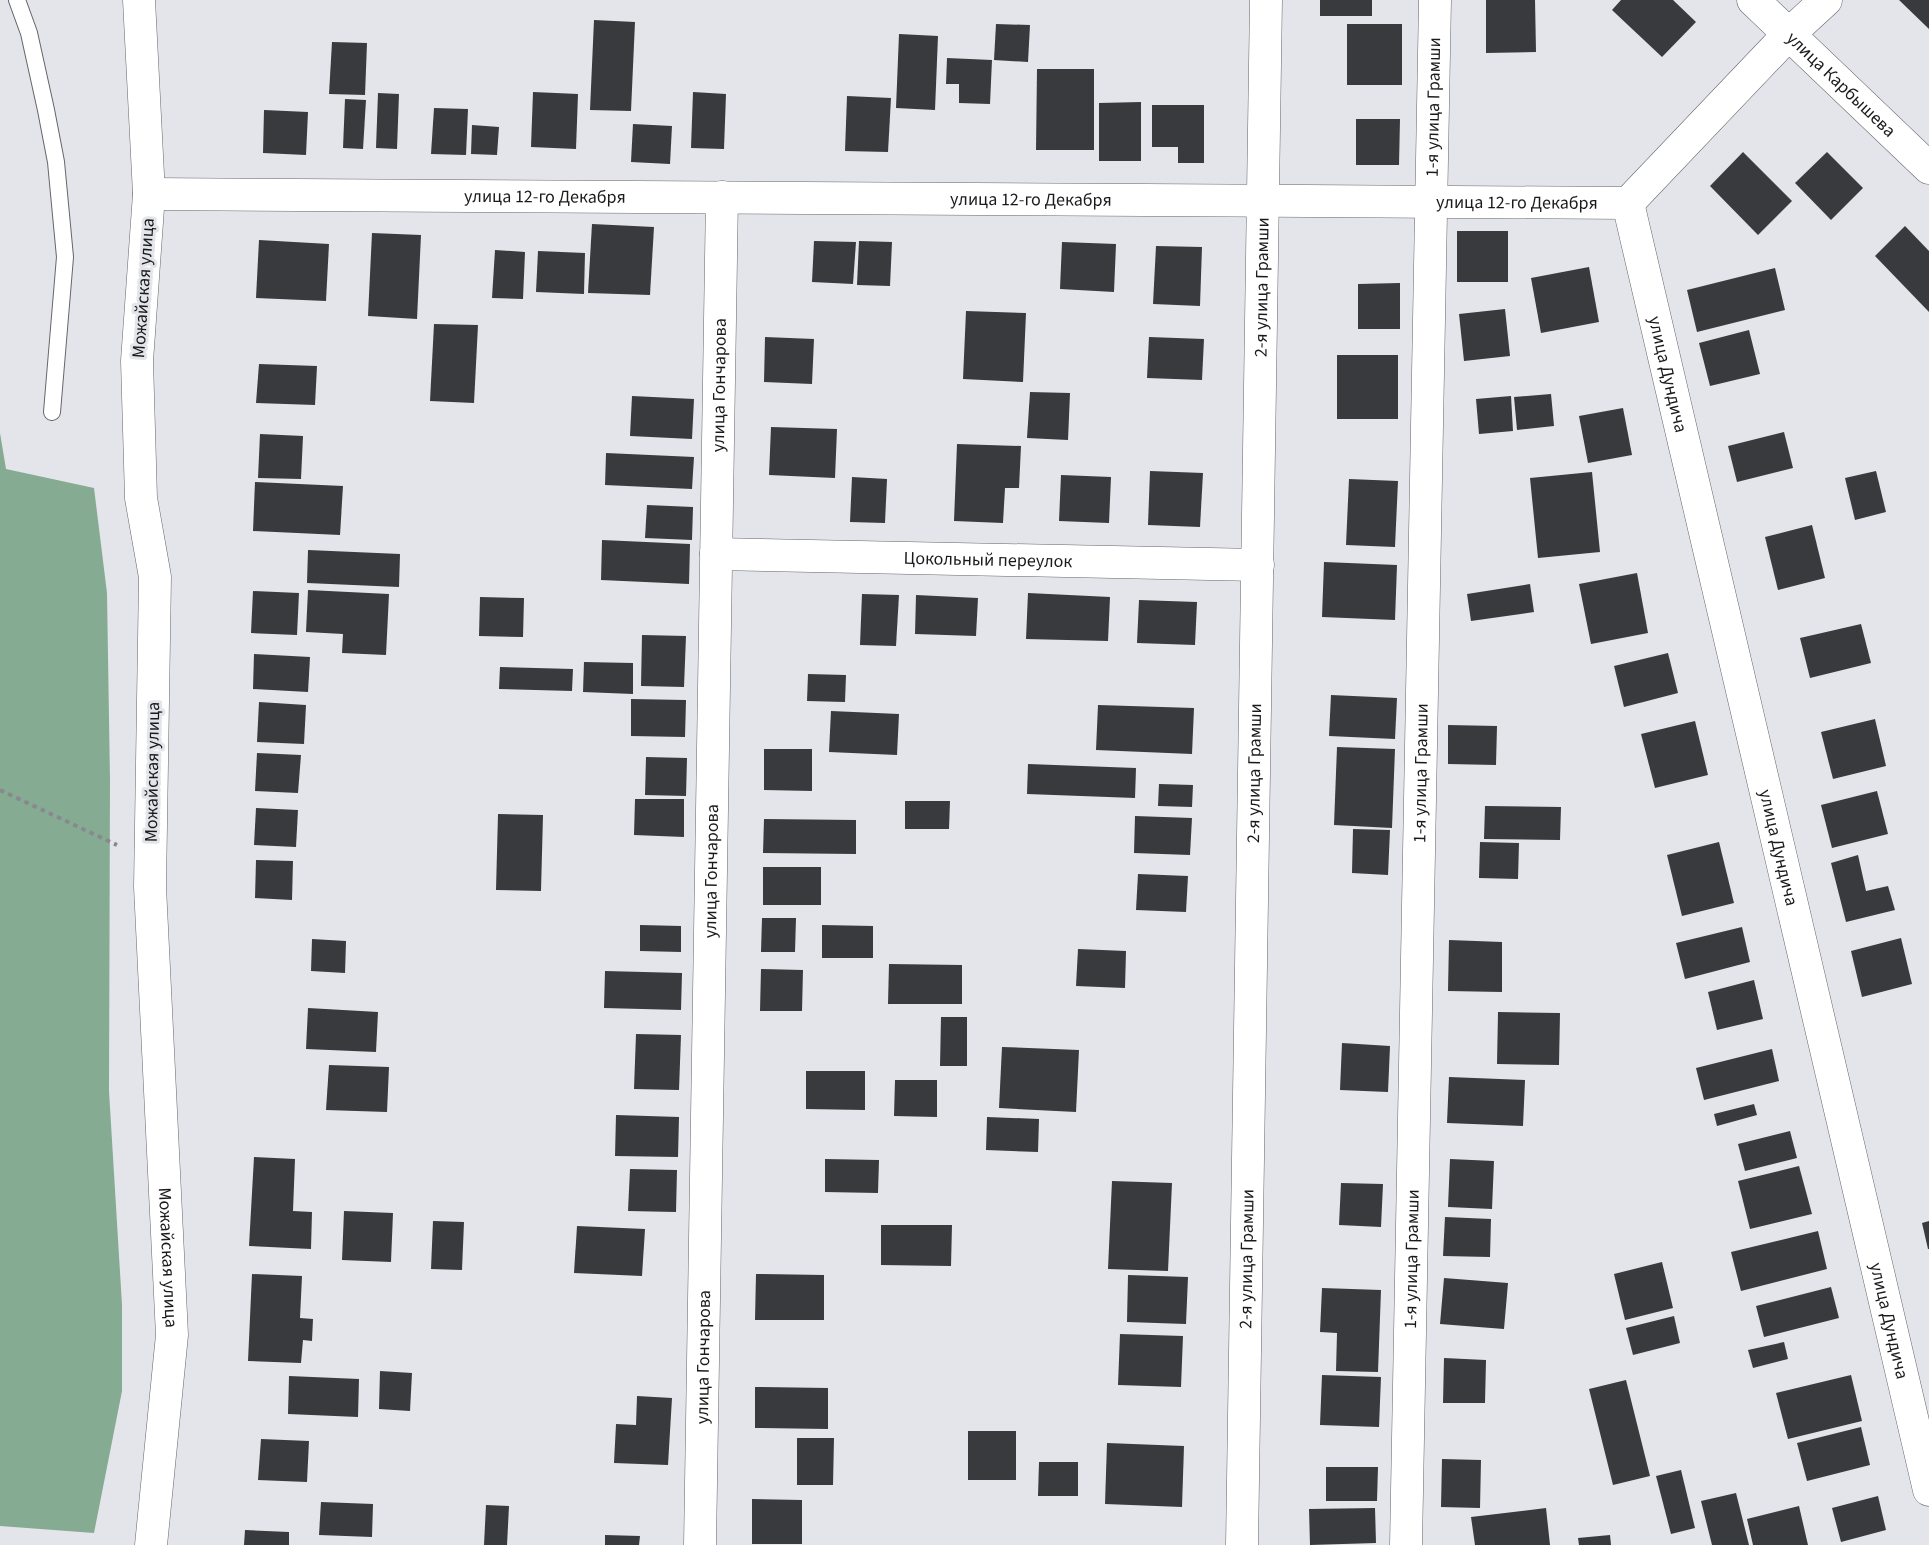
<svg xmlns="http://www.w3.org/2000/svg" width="1929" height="1545" font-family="'Source Sans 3',sans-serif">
<rect width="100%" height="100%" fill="#e3e5ea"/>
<path fill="#86ab93" d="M0 433 6 469 94 488 107 593 110 780 109 1091 122 1305V1391L94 1533 0 1526Z"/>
<g fill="#393a3e">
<rect x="1320" y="0" width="52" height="16"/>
<path d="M1486 0H1535L1536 52 1486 53Z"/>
<path d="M1621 0H1673L1696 22 1662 57 1612 10Z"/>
<path d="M1899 0H1929V29Z"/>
<path d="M594 20 635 22 631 111 590 110Z"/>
<path d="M996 24 1030 25 1028 62 994 60Z"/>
<rect x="1347" y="24" width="55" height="61"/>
<path d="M899 34 938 36 935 110 896 108Z"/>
<path d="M332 42 367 43 365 95 329 94Z"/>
<path d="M947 58 992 60 990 104 959 103V84H946Z"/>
<path d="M1037 69H1094V150H1036Z"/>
<path d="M533 92 578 94 576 149 531 147Z"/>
<path d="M693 92 726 94 724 149 691 148Z"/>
<path d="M378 93 399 94 397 149 376 148Z"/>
<path d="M847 96 891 98 888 152 845 151Z"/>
<path d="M345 99 366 100 363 149 343 148Z"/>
<path d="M1141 102V161H1099V103Z"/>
<path d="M1152 105H1204V163H1178V147H1152Z"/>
<path d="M434 108 468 109 466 155 431 154Z"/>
<path d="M264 110 308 112 306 155 263 153Z"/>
<path d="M1356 119H1400L1399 165H1356Z"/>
<path d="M633 124 672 126 670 164 631 162Z"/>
<path d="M472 125 499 127 497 155 471 154Z"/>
<path d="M1743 152 1792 201 1758 235 1710 186Z"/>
<path d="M1827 152 1863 188 1831 220 1795 183Z"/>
<path d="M592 224 654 227 650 295 588 293Z"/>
<path d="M1905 226 1929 251V312L1875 256Z"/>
<rect x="1457" y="231" width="51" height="51"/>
<path d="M372 233 421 235 417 319 368 316Z"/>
<path d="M259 240 329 244 326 301 256 298Z"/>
<path d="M814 241 856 242 853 284 812 282Z"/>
<path d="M859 241 892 242 890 286 857 285Z"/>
<path d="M1062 242 1116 244 1114 292 1060 289Z"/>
<path d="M1156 246 1202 247 1200 306 1153 304Z"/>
<path d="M495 250 525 252 523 299 492 298Z"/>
<path d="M538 251 585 253 584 294 536 292Z"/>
<path d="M1589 267 1599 322 1541 333 1531 278Z"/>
<path d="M1775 268 1785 310 1697 332 1687 290Z"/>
<path d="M1400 283V329H1358V284Z"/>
<path d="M1505 309 1510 356 1464 361 1459 314Z"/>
<path d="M966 311 1026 313 1023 382 963 379Z"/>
<path d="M434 324 478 325 474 403 430 401Z"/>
<path d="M1749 330 1760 374 1710 386 1699 343Z"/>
<path d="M765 337 814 339 812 384 764 382Z"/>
<path d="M1149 337 1204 339 1202 380 1147 378Z"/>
<rect x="1337" y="355" width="61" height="64"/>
<path d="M259 364 317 366 315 405 256 403Z"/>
<path d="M1030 392 1070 393 1068 440 1027 438Z"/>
<path d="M1551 394 1554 426 1517 430 1514 397Z"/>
<path d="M632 396 694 399 692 439 630 436Z"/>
<path d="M1511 396 1513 431 1479 434 1476 399Z"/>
<path d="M1623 408 1632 455 1588 463 1579 416Z"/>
<path d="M771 427 837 429 835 478 769 475Z"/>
<path d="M1784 432 1793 468 1737 482 1728 446Z"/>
<path d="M260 434 303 436 301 479 258 478Z"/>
<path d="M957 444 1021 446 1019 488H1005L1003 523 954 521Z"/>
<path d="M606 453 694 457 692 489 605 485Z"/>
<path d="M1150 471 1203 473 1200 527 1148 525Z"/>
<path d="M1876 471 1886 512 1855 520 1845 478Z"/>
<path d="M1592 472 1600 552 1538 558 1530 478Z"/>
<path d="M1061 475 1111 477 1109 523 1059 521Z"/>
<path d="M852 477 887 479 885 523 850 522Z"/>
<path d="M1349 479 1398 481 1395 547 1346 545Z"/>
<path d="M255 482 343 486 340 535 253 531Z"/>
<path d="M647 505 693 507 692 540 645 538Z"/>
<path d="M1812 525 1825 578 1778 590 1765 537Z"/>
<path d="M602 540 690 544 689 584 601 580Z"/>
<path d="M308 550 400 554 399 587 307 583Z"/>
<path d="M1324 562 1397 565 1395 620 1322 617Z"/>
<path d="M1637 573 1648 633 1591 644 1579 584Z"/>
<path d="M1530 584 1534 612 1471 621 1467 594Z"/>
<path d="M308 590 389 594 386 655 342 653 343 634 306 632Z"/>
<path d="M253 591 299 593 297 635 251 633Z"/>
<path d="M1028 593 1110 597 1108 641 1026 639Z"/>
<path d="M862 594 899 595 896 646 860 645Z"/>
<path d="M916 595 978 598 976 636 915 634Z"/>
<path d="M480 597 524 598 523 637 479 636Z"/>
<path d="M1139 600 1197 602 1195 645 1137 643Z"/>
<path d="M1861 624 1871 663 1810 678 1800 638Z"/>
<path d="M642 635 686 636 684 687 641 686Z"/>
<path d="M1668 653 1678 693 1624 707 1614 666Z"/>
<path d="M254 654 310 657 308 692 253 689Z"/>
<path d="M584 662 633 663V694L583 692Z"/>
<path d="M500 667 573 669 572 691 499 689Z"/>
<path d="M808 674 846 675 845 702 807 701Z"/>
<path d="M1331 695 1397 698 1395 739 1329 736Z"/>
<path d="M631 699 686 700 685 737 631 736Z"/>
<path d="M259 702 306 705 304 744 257 742Z"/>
<path d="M1098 705 1194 708 1192 754 1096 750Z"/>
<path d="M831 711 899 714 897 755 829 752Z"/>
<path d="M1875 719 1886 766 1833 779 1821 732Z"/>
<path d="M1695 721 1708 775 1655 788 1641 734Z"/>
<path d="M1448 725 1497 726 1496 765 1448 764Z"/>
<path d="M1337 747 1395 749 1392 828 1334 825Z"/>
<path d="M764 749H812V791L764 790Z"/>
<path d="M257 753 301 755 298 793 255 791Z"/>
<path d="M646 757 687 758 686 796 645 795Z"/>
<path d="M1028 764 1136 768 1135 798 1027 794Z"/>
<path d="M1159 784 1193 785 1192 807 1158 806Z"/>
<path d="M1877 791 1888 834 1832 848 1821 805Z"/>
<path d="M635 799H684V837L634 835Z"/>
<path d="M905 801H950L949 829H905Z"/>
<path d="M1485 806 1561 807 1560 840 1484 839Z"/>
<path d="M256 808 298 810 296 847 254 845Z"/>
<path d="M498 814 543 815 541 891 496 890Z"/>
<path d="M1135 816 1192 818 1190 855 1134 853Z"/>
<path d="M764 819 856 820V854L763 853Z"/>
<path d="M1353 829 1390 830 1388 875 1352 873Z"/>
<path d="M1480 842 1519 843 1518 879 1479 878Z"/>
<path d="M1719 842 1734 903 1682 916 1667 855Z"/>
<path d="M1858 855 1866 891 1888 886 1895 910 1846 922 1831 863Z"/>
<path d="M256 860 293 861 292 900 255 898Z"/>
<rect x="763" y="867" width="58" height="38"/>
<path d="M1138 874 1188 876 1186 912 1136 910Z"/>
<path d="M762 918H796L795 952H761Z"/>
<path d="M640 925 681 926V952L640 951Z"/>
<path d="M822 925 873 926V958H822Z"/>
<path d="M1742 927 1750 962 1685 979 1676 943Z"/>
<path d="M1901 938 1912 984 1862 997 1851 951Z"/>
<path d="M312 939 346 941 345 973 311 971Z"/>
<path d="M1449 940 1502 942V992L1448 991Z"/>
<path d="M1078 949 1126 951 1125 988 1076 986Z"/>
<path d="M889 964 962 965V1004H888Z"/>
<path d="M761 969 803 970 802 1011H760Z"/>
<path d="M605 971 682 973 681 1010 604 1008Z"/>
<path d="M1754 980 1763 1019 1717 1030 1708 992Z"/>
<path d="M308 1008 378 1012 376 1052 306 1049Z"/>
<path d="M1498 1012 1560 1013 1559 1065 1497 1064Z"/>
<path d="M941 1017H967V1066H940Z"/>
<path d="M636 1034 681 1035 679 1090 634 1089Z"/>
<path d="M1342 1043 1390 1046 1388 1092 1340 1090Z"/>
<path d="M1002 1047 1079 1050 1076 1112 999 1108Z"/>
<path d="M1772 1049 1779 1081 1704 1100 1696 1068Z"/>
<path d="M329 1065 389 1067 387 1112 326 1110Z"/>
<path d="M806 1071H865V1110L806 1109Z"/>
<path d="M1449 1077 1525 1080 1523 1126 1447 1123Z"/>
<path d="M895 1080H937V1117L894 1116Z"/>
<path d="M1754 1104 1757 1115 1717 1126 1714 1114Z"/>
<path d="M616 1115 679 1117 678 1157 615 1156Z"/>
<path d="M987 1117 1039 1119 1038 1152 986 1150Z"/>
<path d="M1790 1131 1797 1158 1745 1171 1738 1144Z"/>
<path d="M254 1157 295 1159 293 1211 312 1212 311 1249 249 1246Z"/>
<path d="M825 1159 879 1160 878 1193 825 1192Z"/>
<path d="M1450 1159 1494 1161 1492 1209 1448 1207Z"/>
<path d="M1799 1166 1812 1214 1750 1229 1738 1181Z"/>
<path d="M630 1169 677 1170 676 1212 628 1211Z"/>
<path d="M1112 1181 1172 1183 1168 1271 1108 1269Z"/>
<path d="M1341 1183 1383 1184 1381 1227 1339 1225Z"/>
<path d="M344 1211 393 1213 391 1262 342 1260Z"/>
<path d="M1445 1217 1491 1219 1490 1257 1443 1256Z"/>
<path d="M433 1221 464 1222 462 1270 431 1269Z"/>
<path d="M1929 1221V1249H1928L1922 1223Z"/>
<path d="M881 1225H952L951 1266 881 1265Z"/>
<path d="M577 1226 645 1229 642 1276 574 1273Z"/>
<path d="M1818 1231 1827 1269 1741 1291 1731 1252Z"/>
<path d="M1662 1262 1673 1308 1625 1320 1614 1274Z"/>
<path d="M252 1274 302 1276 300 1318 313 1319 312 1341 303 1340 301 1363 248 1361Z"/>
<path d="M756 1274 824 1275V1320H755Z"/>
<path d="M1128 1275 1188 1277 1186 1324 1127 1322Z"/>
<path d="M1444 1278 1508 1283 1504 1329 1440 1324Z"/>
<path d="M1831 1287 1839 1318 1764 1337 1756 1306Z"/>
<path d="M1322 1288 1381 1290 1378 1372 1336 1371 1337 1333 1320 1332Z"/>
<path d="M1674 1316 1680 1343 1633 1355 1626 1328Z"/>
<path d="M1120 1334 1183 1336 1181 1387 1118 1385Z"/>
<path d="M1784 1342 1788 1359 1753 1368 1748 1350Z"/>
<path d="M1444 1358 1486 1360 1485 1403H1443Z"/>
<path d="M380 1371 412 1373 410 1411 379 1409Z"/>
<path d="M1322 1375 1381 1377 1379 1427 1320 1425Z"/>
<path d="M1851 1375 1862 1421 1788 1439 1776 1393Z"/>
<path d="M289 1376 359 1379 358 1417 288 1414Z"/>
<path d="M1626 1380 1650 1476 1613 1485 1589 1389Z"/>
<path d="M755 1387 828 1388V1429L755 1428Z"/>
<path d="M637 1396 672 1398 668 1465 614 1463 616 1424 636 1425Z"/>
<path d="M1861 1427 1870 1465 1807 1481 1797 1443Z"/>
<rect x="968" y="1431" width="48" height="49"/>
<path d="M797 1438H834L833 1485H797Z"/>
<path d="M261 1439 309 1441 307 1482 258 1480Z"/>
<path d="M1107 1443 1184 1446 1182 1507 1105 1504Z"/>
<path d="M1442 1459 1481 1460 1480 1508 1441 1507Z"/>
<path d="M1039 1462H1078V1496H1038Z"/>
<path d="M1326 1467H1378L1377 1501H1326Z"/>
<path d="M1681 1470 1695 1528 1671 1534 1656 1476Z"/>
<path d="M1736 1493 1749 1545H1712L1701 1501Z"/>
<path d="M1878 1496 1886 1530 1841 1542 1832 1508Z"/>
<path d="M752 1499 802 1500V1544H752Z"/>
<path d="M321 1502 373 1504 372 1537 319 1535Z"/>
<path d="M486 1505 509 1506 507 1545H484Z"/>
<path d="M1799 1506 1808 1545H1753L1747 1519Z"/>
<path d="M1375 1508 1376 1543 1310 1545 1309 1509Z"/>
<path d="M1546 1508 1550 1545H1475L1471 1517Z"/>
<path d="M245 1530 289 1532V1545H244Z"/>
<path d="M605 1535 640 1536 639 1545H605Z"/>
<path d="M1610 1535 1611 1545H1579L1578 1538Z"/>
</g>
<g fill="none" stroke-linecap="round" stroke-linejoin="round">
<g stroke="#65666b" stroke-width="18">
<path id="service" d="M17 0 29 33 46 110 56 162 65 257 52 412"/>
</g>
<g stroke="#65666b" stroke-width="33">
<g id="minor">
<path id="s1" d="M139 0 149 194 137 361 141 498 155 577 150 887 172 1335 151 1545"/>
<path id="s2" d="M1753 0 1929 168"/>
<path id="s3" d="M149 194 1628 203 1788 35 1826 0"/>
<path id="s4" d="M1628 203 1929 1490"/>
<path id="s5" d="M716 554 1258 565"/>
<path id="s6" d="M700 1545 722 197"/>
<path id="s7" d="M1242 1545 1266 0"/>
<path id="s8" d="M1406 1545 1435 0"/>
</g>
</g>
<path stroke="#88898d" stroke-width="4" stroke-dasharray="4.5 4.5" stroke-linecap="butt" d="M0 790 117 845"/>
<use href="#service" stroke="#fff" stroke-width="16"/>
<use href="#minor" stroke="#fff" stroke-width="32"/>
</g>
<g text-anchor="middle" stroke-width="6" stroke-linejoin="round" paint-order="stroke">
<g font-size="18" fill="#1a1a1c" stroke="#e3e5ea">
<text dy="6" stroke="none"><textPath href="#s2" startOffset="122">улица Карбышева</textPath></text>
<text dy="6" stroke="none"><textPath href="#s8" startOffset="1438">1-я улица Грамши</textPath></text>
<text dy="6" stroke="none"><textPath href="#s3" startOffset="396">улица 12-го Декабря</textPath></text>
<text dy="6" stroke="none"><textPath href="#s3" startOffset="882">улица 12-го Декабря</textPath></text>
<text dy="6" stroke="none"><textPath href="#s3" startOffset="1368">улица 12-го Декабря</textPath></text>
<text dy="6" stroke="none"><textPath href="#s7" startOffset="1258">2-я улица Грамши</textPath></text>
<text transform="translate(143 288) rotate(-86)" y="6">Можайская улица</text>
<text dy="6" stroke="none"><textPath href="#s4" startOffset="176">улица Дундича</textPath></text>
<text dy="6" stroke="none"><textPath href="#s6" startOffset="1160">улица Гончарова</textPath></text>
<text dy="6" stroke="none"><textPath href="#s5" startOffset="272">Цокольный переулок</textPath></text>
<text transform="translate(152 772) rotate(-89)" y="6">Можайская улица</text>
<text dy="6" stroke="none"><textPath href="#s8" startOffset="772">1-я улица Грамши</textPath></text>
<text dy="6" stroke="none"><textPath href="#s7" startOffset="772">2-я улица Грамши</textPath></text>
<text dy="6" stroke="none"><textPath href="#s4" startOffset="662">улица Дундича</textPath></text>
<text dy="6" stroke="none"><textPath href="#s6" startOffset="674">улица Гончарова</textPath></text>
<text dy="6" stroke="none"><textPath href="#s1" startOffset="1260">Можайская улица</textPath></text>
<text dy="6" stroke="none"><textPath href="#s7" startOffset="286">2-я улица Грамши</textPath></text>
<text dy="6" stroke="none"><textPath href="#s8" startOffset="286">1-я улица Грамши</textPath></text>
<text dy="6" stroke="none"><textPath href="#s4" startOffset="1148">улица Дундича</textPath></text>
<text dy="6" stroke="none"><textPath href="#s6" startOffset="188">улица Гончарова</textPath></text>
</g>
</g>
</svg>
